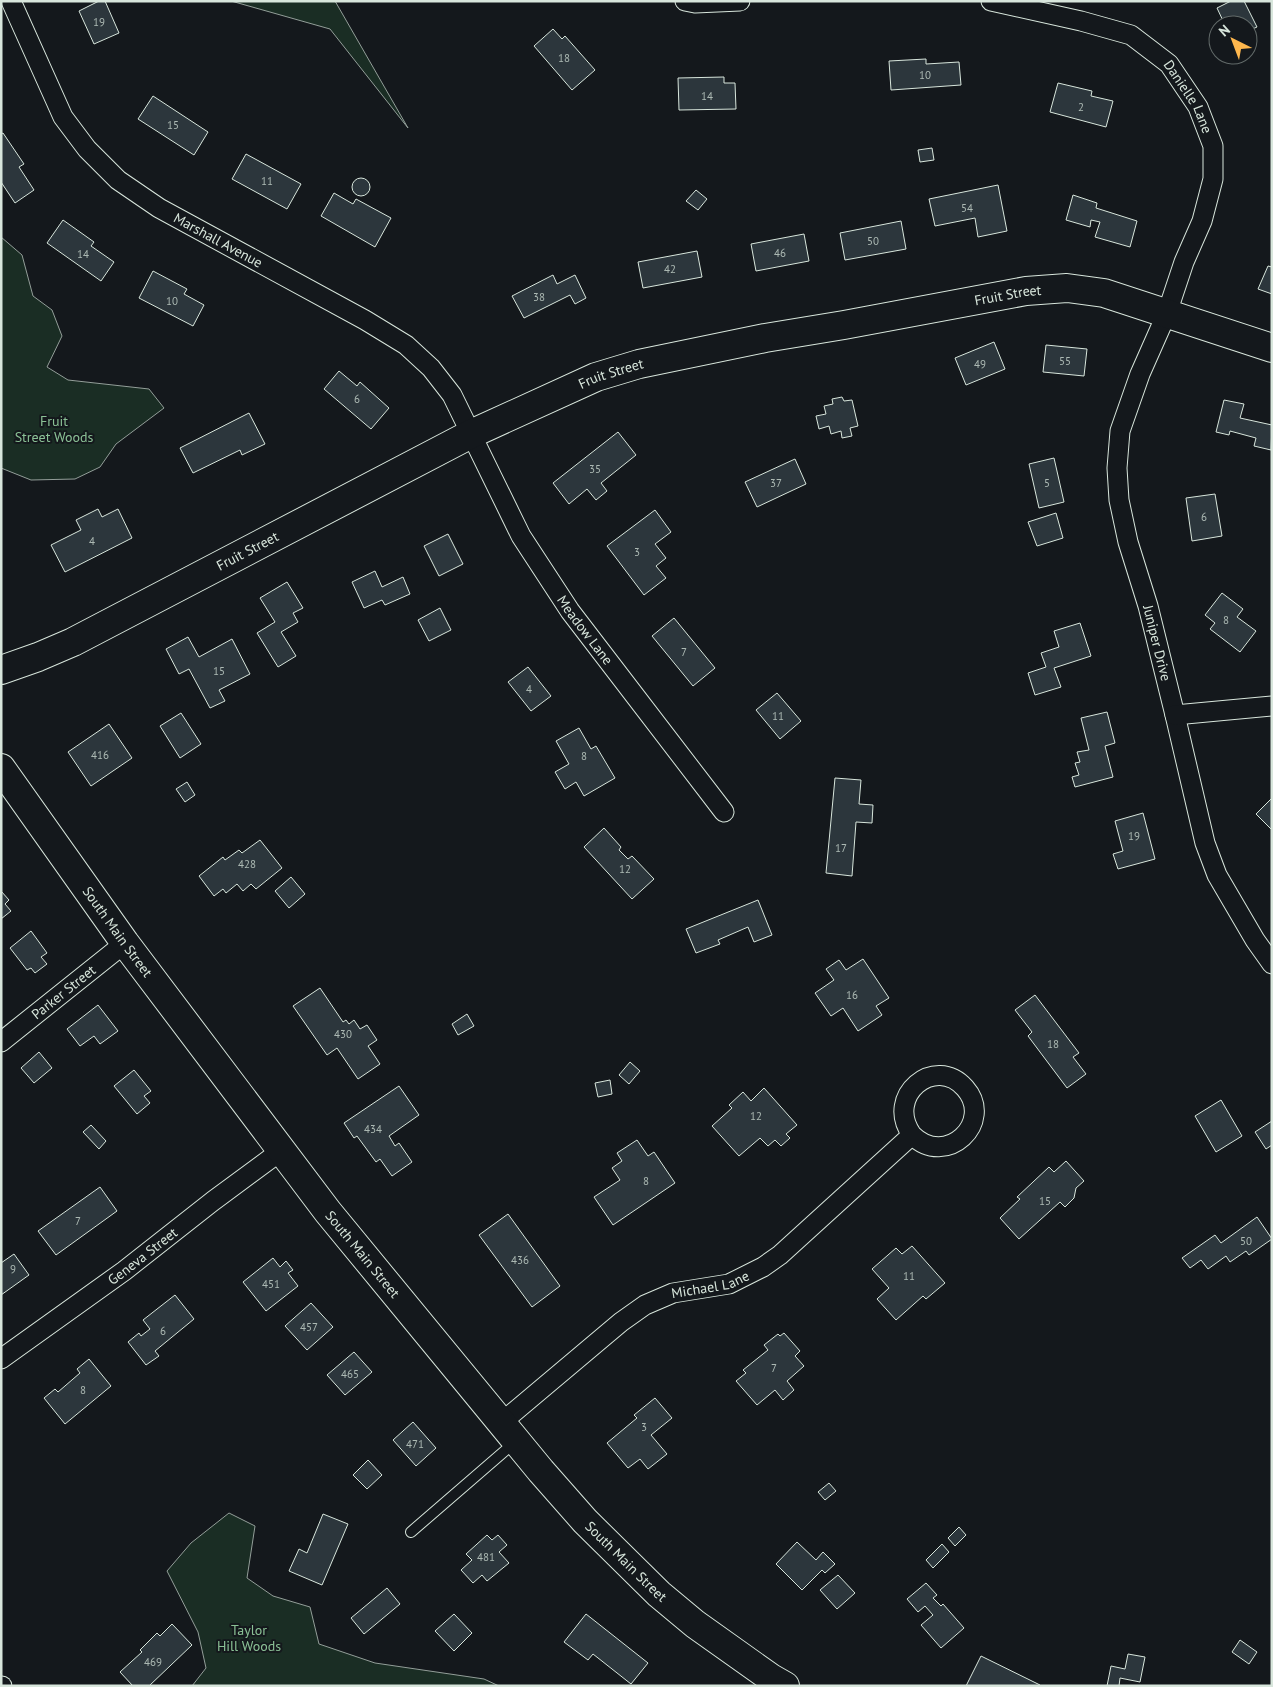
<svg xmlns="http://www.w3.org/2000/svg" width="1273" height="1687" font-family="'PT Sans',sans-serif">
<rect width="100%" height="100%" fill="#14181c"/>
<g fill="#1a2d24" stroke="#939e99">
<path d="M231 1H335L408 128 330 29Z"/>
<path d="M1 237 22 255 33 296 52 310 62 336 47 367 68 380 149 389 164 408 116 444 100 467 75 479 31 480 1 468Z"/>
<path d="M229 1513 255 1526 247 1578 273 1596 310 1607 319 1644 375 1663 484 1679 499 1686H192L206 1668 198 1632 167 1571 191 1543Z"/>
</g>
<g fill="#2c363c" stroke="#d8e6dc">
<path d="M99 1H105L119 33 94 44 79 11Z"/>
<path d="M1231 1H1244L1257 27 1248 31V25H1225L1217 8Z"/>
<path d="M553 29 562 39 565 36 595 70 572 90 534 46Z"/>
<path d="M926 59V64L959 62 961 85 891 90 889 61Z"/>
<path d="M724 77V83H735L736 109 679 110 678 78Z"/>
<path d="M1058 83 1092 91 1091 96 1113 101 1106 127 1050 112Z"/>
<path d="M153 96 208 132 194 155 138 119Z"/>
<path d="M3 133 24 164 19 167 34 190 15 203 1 182V134Z"/>
<path d="M932 148 934 160 920 162 918 150Z"/>
<path d="M246 154 301 184 287 209 232 179Z"/>
<circle cx="361" cy="187" r="9"/>
<path d="M998 185 1007 231 978 237 975 218 935 226 929 199Z"/>
<path d="M696 190 707 199 698 210 686 201Z"/>
<path d="M334 193 353 204 356 199 391 218 375 247 321 216Z"/>
<path d="M1073 195 1097 203 1096 208 1137 221 1130 247 1095 237 1100 222 1091 220 1090 227 1066 220Z"/>
<path d="M63 220 94 242 91 246 114 262 101 281 47 243Z"/>
<path d="M901 221 906 249 845 260 840 233Z"/>
<path d="M804 234 809 261 756 271 751 244Z"/>
<path d="M697 251 702 277 643 288 638 262Z"/>
<path d="M1268 266 1272 267V294L1258 289Z"/>
<path d="M153 271 187 289 184 294 204 305 193 326 139 298Z"/>
<path d="M553 275 557 284 575 275 586 298 575 304 570 295 524 318 512 296Z"/>
<path d="M994 342 1005 369 966 385 955 358Z"/>
<path d="M1046 345 1087 349 1084 376 1043 372Z"/>
<path d="M339 371 357 386 360 382 389 408 371 429 324 389Z"/>
<path d="M842 397 844 401 852 400 858 426 850 428 852 436 842 438 841 431 831 434 829 426 819 429 816 416 826 414 824 406 833 404 832 399Z"/>
<path d="M1224 400 1244 404 1240 418 1272 425 1271 450 1254 446 1256 438 1230 431 1229 435 1216 432Z"/>
<path d="M249 413 265 444 242 455 240 450 193 473 180 448Z"/>
<path d="M618 432 636 455 601 483 607 491 596 500 587 489 569 504 553 483Z"/>
<path d="M1054 458 1064 502 1039 508 1029 464Z"/>
<path d="M795 459 806 484 757 507 745 482Z"/>
<path d="M1215 494 1222 536 1192 541 1186 498Z"/>
<path d="M98 509 102 517 118 509 132 538 65 572 51 545 81 530 76 520Z"/>
<path d="M655 510 671 532 655 544 666 558 656 566 666 578 644 595 607 546Z"/>
<path d="M1056 513 1063 538 1037 546 1028 522Z"/>
<path d="M448 534 463 564 439 576 424 546Z"/>
<path d="M375 571 382 587 403 577 410 594 385 605 382 600 364 608 352 582Z"/>
<path d="M287 582 303 608 293 613 298 622 281 632 296 656 278 667 257 633 275 622 260 598Z"/>
<path d="M1222 593 1243 609 1237 617 1256 631 1240 652 1210 629 1215 623 1205 615Z"/>
<path d="M440 608 451 630 429 641 418 620Z"/>
<path d="M674 618 715 668 693 686 652 636Z"/>
<path d="M1080 623 1091 656 1054 668 1061 687 1035 695 1028 673 1046 667 1041 653 1059 647 1054 631Z"/>
<path d="M188 637 199 657 232 639 250 674 219 690 225 701 210 708 189 669 179 674 166 649Z"/>
<path d="M528 667 551 696 531 711 508 682Z"/>
<path d="M777 693 801 721 780 739 756 710Z"/>
<path d="M1107 712 1115 743 1105 746 1113 777 1075 787 1072 777 1079 775 1075 763 1080 762 1077 752 1089 750 1081 718Z"/>
<path d="M181 713 201 744 180 758 160 726Z"/>
<path d="M109 724 132 758 91 786 68 752Z"/>
<path d="M579 728 591 749 596 746 615 778 584 796 576 782 565 789 555 772 569 764 556 741Z"/>
<path d="M835 778 861 780 859 804 873 805 872 823 856 822 852 876 826 873Z"/>
<path d="M187 782 195 795 185 802 176 789Z"/>
<path d="M1272 798V830L1256 814Z"/>
<path d="M1143 813 1155 859 1118 869 1113 854 1123 851 1115 821Z"/>
<path d="M604 828 621 847 619 850 628 859 632 856 654 879 632 899 584 847Z"/>
<path d="M260 840 282 868 256 889 251 884 243 891 237 884 226 893 223 889 214 896 199 876 223 857 225 860 239 850 242 853Z"/>
<path d="M291 877 305 894 289 908 275 891Z"/>
<path d="M1 891 9 900 5 904 11 911 1 919Z"/>
<path d="M758 900 772 935 754 942 748 927 718 940 720 944 696 953 686 929Z"/>
<path d="M31 931 47 953 41 957 47 964 35 973 31 968 27 970 10 948Z"/>
<path d="M863 959 889 998 876 1006 882 1015 858 1031 843 1008 831 1016 815 993 834 980 826 969 839 960 846 970Z"/>
<path d="M320 988 343 1022 346 1020 349 1024 354 1020 360 1029 367 1025 377 1040 368 1046 380 1064 358 1079 337 1048 327 1055 293 1006Z"/>
<path d="M1035 995 1079 1053 1073 1057 1086 1074 1067 1088 1028 1036 1032 1032 1015 1010Z"/>
<path d="M98 1005 118 1031 100 1044 94 1036 80 1046 67 1029Z"/>
<path d="M467 1014 474 1026 458 1035 452 1024Z"/>
<path d="M39 1052 52 1068 34 1083 21 1068Z"/>
<path d="M630 1062 640 1071 629 1084 619 1075Z"/>
<path d="M134 1070 151 1091 144 1096 150 1103 137 1114 114 1086Z"/>
<path d="M610 1080 612 1094 598 1097 595 1083Z"/>
<path d="M399 1086 419 1115 389 1136 395 1146 399 1143 412 1162 392 1176 380 1159 376 1162 357 1136 354 1138 344 1123Z"/>
<path d="M764 1088 797 1125 786 1134 790 1138 781 1146 775 1140 768 1146 760 1138 739 1156 712 1126 732 1108 729 1105 743 1092 751 1101Z"/>
<path d="M1221 1100 1242 1136 1216 1152 1195 1116Z"/>
<path d="M1272 1121V1145L1266 1149 1255 1132Z"/>
<path d="M91 1125 106 1141 99 1149 83 1132Z"/>
<path d="M637 1140 648 1156 654 1152 675 1183 613 1225 594 1197 620 1180 612 1168 622 1161 617 1153Z"/>
<path d="M1066 1161 1084 1181 1076 1188 1074 1198 1065 1207 1060 1202 1019 1239 1000 1218 1020 1199 1017 1197 1049 1167 1054 1172Z"/>
<path d="M100 1187 117 1211 56 1255 38 1231Z"/>
<path d="M508 1214 560 1286 532 1307 479 1235Z"/>
<path d="M1257 1217 1272 1239 1249 1255 1246 1251 1230 1262 1226 1256 1208 1269 1201 1260 1190 1268 1182 1258 1215 1235 1221 1243Z"/>
<path d="M912 1246 945 1283 926 1299 923 1296 896 1320 877 1299 889 1288 872 1269 896 1248 902 1254Z"/>
<path d="M14 1254 29 1275 1 1295V1263Z"/>
<path d="M273 1258 280 1267 286 1261 293 1270 288 1273 298 1286 266 1311 243 1282Z"/>
<path d="M175 1295 194 1319 155 1351 159 1356 146 1365 128 1342 139 1333 141 1336 150 1329 143 1320Z"/>
<path d="M311 1303 333 1327 307 1350 285 1326Z"/>
<path d="M784 1333 800 1351 795 1356 804 1366 787 1381 794 1390 783 1400 775 1390 757 1405 736 1381 746 1373 743 1370 768 1350 764 1345 778 1334 780 1336Z"/>
<path d="M354 1352 372 1372 345 1395 327 1375Z"/>
<path d="M89 1359 111 1386 65 1424 44 1398 55 1389 58 1392 80 1373 77 1369Z"/>
<path d="M655 1398 672 1418 651 1435 667 1454 648 1469 640 1459 628 1468 607 1443 637 1418 634 1415Z"/>
<path d="M413 1422 436 1448 416 1466 393 1440Z"/>
<path d="M368 1460 382 1475 367 1489 353 1475Z"/>
<path d="M829 1483 836 1491 825 1500 818 1492Z"/>
<path d="M323 1514 348 1524 322 1585 289 1571 299 1549 307 1553Z"/>
<path d="M959 1527 966 1535 955 1546 948 1538Z"/>
<path d="M487 1535 492 1540 498 1535 507 1545 499 1552 509 1563 487 1581 482 1575 473 1583 461 1570 472 1560 466 1554Z"/>
<path d="M797 1542 816 1560 823 1552 835 1564 825 1573 822 1570 802 1590 776 1564Z"/>
<path d="M942 1544 949 1552 933 1568 926 1560Z"/>
<path d="M838 1575 855 1593 837 1609 820 1590Z"/>
<path d="M926 1583 937 1595 933 1598 941 1606 943 1604 964 1628 941 1648 921 1625 933 1615 925 1606 918 1612 907 1599Z"/>
<path d="M387 1588 400 1604 364 1634 351 1618Z"/>
<path d="M454 1614 472 1633 454 1651 435 1631Z"/>
<path d="M586 1614 648 1663 631 1684 593 1654 588 1660 564 1642Z"/>
<path d="M172 1624 192 1645 149 1686H133L120 1672 142 1652 140 1650 157 1633 160 1636Z"/>
<path d="M1240 1640 1257 1652 1249 1664 1232 1652Z"/>
<path d="M1128 1654 1145 1657 1140 1682 1120 1678 1119 1686H1107L1111 1666 1125 1669Z"/>
<path d="M981 1656 1040 1685V1686H966Z"/>
</g>
<g fill="none" stroke-linecap="round" stroke-linejoin="round">
<g stroke="#d8e6dc" stroke-width="12">
<path id="lane" d="M411 1532 515 1442"/>
</g>
<g stroke="#d8e6dc" stroke-width="21">
<g id="street">
<path id="s1" d="M11 1 63 117 87 149 118 180 159 208 365 320 406 345 431 368 452 395 521 536 570 611 724 812"/>
<path d="M685 1 695 3 740 1"/>
<path id="s2" d="M991 1 1081 21 1131 35 1169 64 1198 107 1213 146V179L1202 221 1184 262 1167 313 1140 374 1120 431 1117 468 1119 500 1128 542 1148 606 1175 715 1205 843 1217 875 1255 940 1272 964"/>
<path d="M1175 715 1272 706"/>
<path id="s3" d="M1 1042 125 943"/>
<path id="s4" d="M1 1359 124 1271 213 1201 282 1150"/>
<path id="s5" d="M501 1423 621 1322 645 1305 673 1293 729 1284 763 1267 780 1255 912 1135C884 1096 935 1054 965 1088 995 1122 946 1169 912 1135"/>
<path d="M1 1686H2"/>
</g>
</g>
<g stroke="#d8e6dc" stroke-width="30">
<g id="secondary">
<path id="s6" d="M1 670 38 657 73 642 471 434 596 377 639 364 765 338 844 325 1026 291 1067 288 1104 293 1272 348"/>
<path id="s7" d="M1 768 125 943 328 1212 541 1471 585 1521 659 1594 695 1624 771 1678 785 1686"/>
</g>
</g>
<use href="#lane" stroke="#14181c" stroke-width="10"/>
<use href="#street" stroke="#14181c" stroke-width="19"/>
<use href="#secondary" stroke="#14181c" stroke-width="28"/>
</g>
<g text-anchor="middle" stroke-width="4" stroke-linejoin="round" paint-order="stroke">
<g font-size="11" fill="#adbab4">
<text x="99" y="26">19</text>
<text x="564" y="62">18</text>
<text x="925" y="79">10</text>
<text x="707" y="100">14</text>
<text x="1081" y="111">2</text>
<text x="173" y="129">15</text>
<text x="267" y="185">11</text>
<text x="967" y="212">54</text>
<text x="873" y="245">50</text>
<text x="780" y="257">46</text>
<text x="83" y="258">14</text>
<text x="670" y="273">42</text>
<text x="539" y="301">38</text>
<text x="172" y="305">10</text>
<text x="1065" y="365">55</text>
<text x="980" y="368">49</text>
<text x="357" y="403">6</text>
<text x="595" y="473">35</text>
<text x="776" y="487">37</text>
<text x="1047" y="487">5</text>
<text x="1204" y="521">6</text>
<text x="92" y="545">4</text>
<text x="637" y="556">3</text>
<text x="1226" y="624">8</text>
<text x="684" y="656">7</text>
<text x="219" y="675">15</text>
<text x="529" y="693">4</text>
<text x="778" y="720">11</text>
<text x="100" y="759">416</text>
<text x="584" y="760">8</text>
<text x="1134" y="840">19</text>
<text x="841" y="852">17</text>
<text x="247" y="868">428</text>
<text x="625" y="873">12</text>
<text x="852" y="999">16</text>
<text x="343" y="1038">430</text>
<text x="1053" y="1048">18</text>
<text x="756" y="1120">12</text>
<text x="373" y="1133">434</text>
<text x="646" y="1185">8</text>
<text x="1045" y="1205">15</text>
<text x="78" y="1225">7</text>
<text x="1246" y="1245">50</text>
<text x="520" y="1264">436</text>
<text x="13" y="1273">9</text>
<text x="909" y="1280">11</text>
<text x="271" y="1288">451</text>
<text x="309" y="1331">457</text>
<text x="163" y="1335">6</text>
<text x="774" y="1372">7</text>
<text x="350" y="1378">465</text>
<text x="83" y="1394">8</text>
<text x="644" y="1431">3</text>
<text x="415" y="1448">471</text>
<text x="486" y="1561">481</text>
<text x="153" y="1666">469</text>
</g>
<g font-size="14" fill="#d8e6dc" stroke="#14181c">
<text dy="5" stroke="none"><textPath href="#s2" startOffset="230">Danielle Lane</textPath></text>
<text dy="5" stroke="none"><textPath href="#s1" startOffset="328">Marshall Avenue</textPath></text>
<text dy="5" stroke="none"><textPath href="#s6" startOffset="1084">Fruit Street</textPath></text>
<text dy="5" stroke="none"><textPath href="#s6" startOffset="679">Fruit Street</textPath></text>
<text dy="5" stroke="none"><textPath href="#s6" startOffset="274">Fruit Street</textPath></text>
<text dy="5" stroke="none"><textPath href="#s1" startOffset="882">Meadow Lane</textPath></text>
<text dy="5" stroke="none"><textPath href="#s2" startOffset="805">Juniper Drive</textPath></text>
<text dy="5" stroke="none"><textPath href="#s7" startOffset="201">South Main Street</textPath></text>
<text dy="5" stroke="none"><textPath href="#s3" startOffset="80">Parker Street</textPath></text>
<text dy="5" stroke="none"><textPath href="#s7" startOffset="606">South Main Street</textPath></text>
<text dy="5" stroke="none"><textPath href="#s4" startOffset="175">Geneva Street</textPath></text>
<text dy="5" stroke="none"><textPath href="#s5" startOffset="255">Michael Lane</textPath></text>
<text dy="5" stroke="none"><textPath href="#s7" startOffset="1011">South Main Street</textPath></text>
</g>
<g font-size="14" fill="#8ac095" stroke="#14181c">
<text x="54" y="426">Fruit<tspan x="54" dy="16">Street Woods</tspan></text>
<text x="249" y="1635">Taylor<tspan x="249" dy="16">Hill Woods</tspan></text>
</g>
</g>
<rect width="1273" height="1687" fill="none" stroke="#d8e6dc" stroke-width="5"/>
<g transform="translate(1233 40) rotate(318)"><circle r="24" fill="#14181c" stroke="#626a69"/>
<path d="M0-4L9 19L0 12L-9 19Z" fill="#ffb74d"/>
<text y="-8" font-size="14" font-weight="bold" text-anchor="middle" fill="#d8e6dc">N</text>
</g>
</svg>
